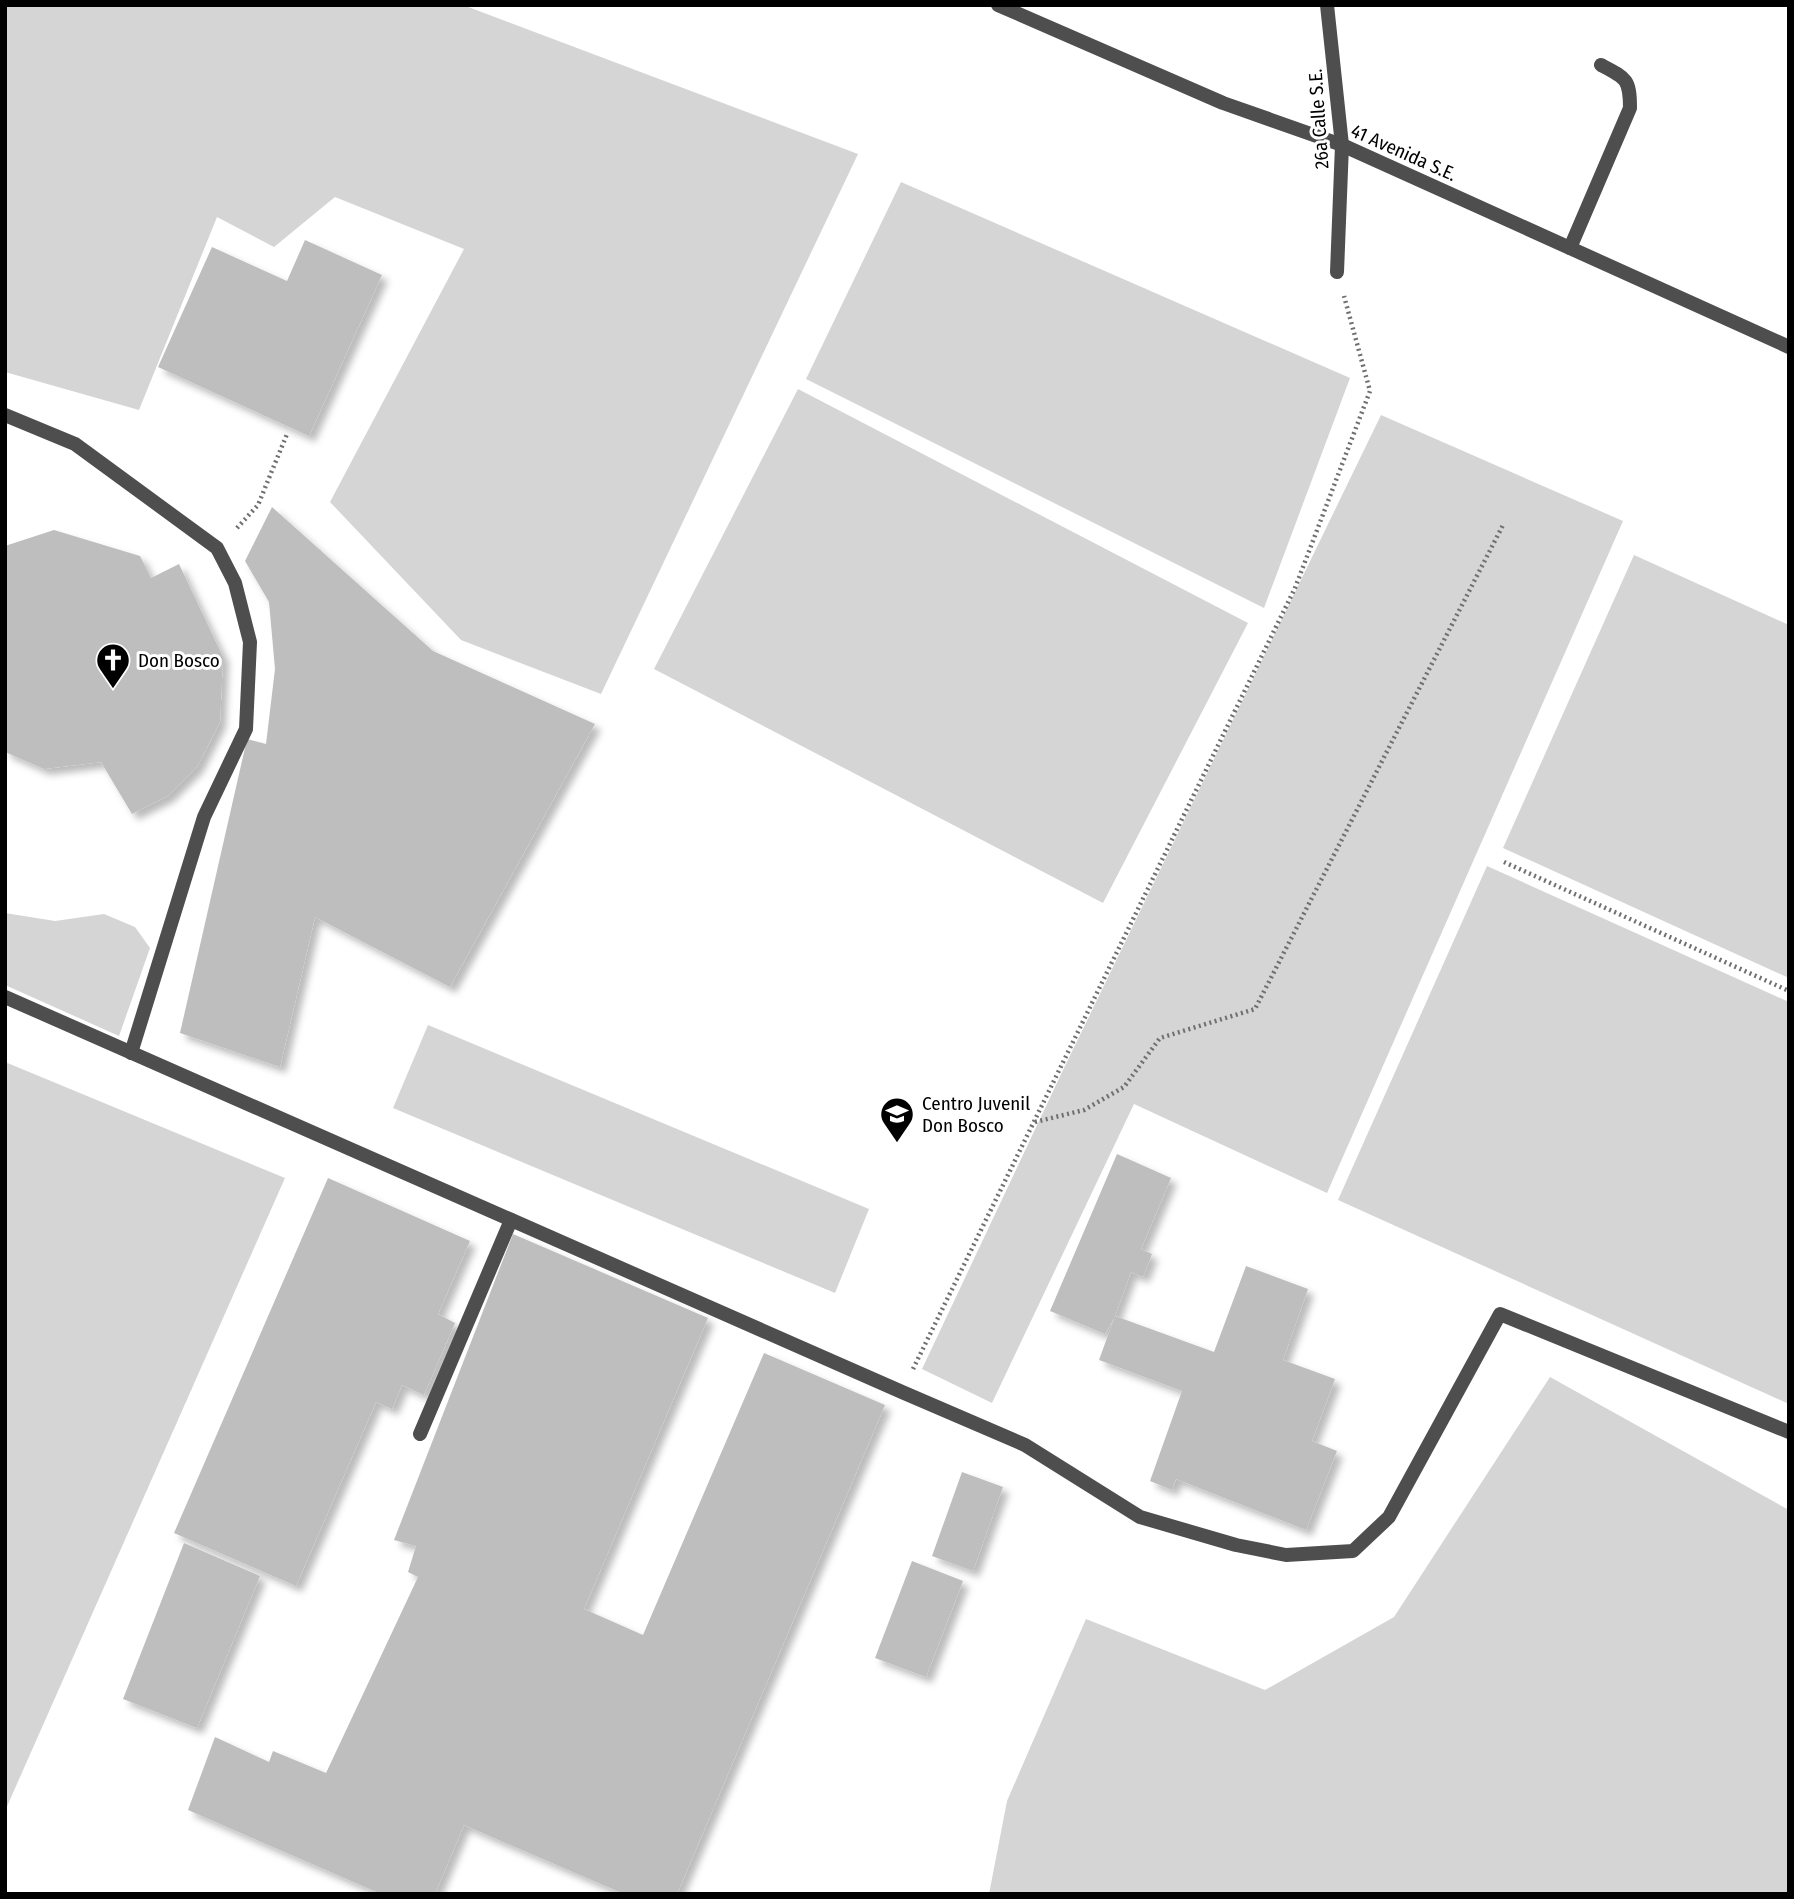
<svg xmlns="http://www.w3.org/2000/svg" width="1794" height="1899" font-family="'Fira Sans Condensed',sans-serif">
<defs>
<filter id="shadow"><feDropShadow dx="6" dy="6" stdDeviation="3.5" flood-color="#0004"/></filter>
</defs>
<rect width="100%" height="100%" fill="#fff"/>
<g fill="#d5d5d5">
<path d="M5 5H463L858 154 601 694 461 640 330 502 464 249 335 197 274 247 217 217 139 410 5 372Z"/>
<path d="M901 182 1350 378 1264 608 806 379Z"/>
<path d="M798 389 1248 623 1103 903 654 669Z"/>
<path d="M1381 415 1623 521 1327 1193 1134 1104 992 1403 922 1369 1063 1070Z"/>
<path d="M1634 555 1789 625V978L1503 848Z"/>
<path d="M1487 866 1789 1002V1404L1338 1200Z"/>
<path d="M5 913 55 921 104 914 135 927 150 948 119 1036 5 985Z"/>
<path d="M428 1025 869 1209 835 1293 393 1108Z"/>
<path d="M5 1062 285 1178 5 1811Z"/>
<path d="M1550 1377 1789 1510V1894H989L1007 1801 1086 1619 1265 1690 1394 1617Z"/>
</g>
<g fill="#bebebe" filter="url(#shadow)">
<path d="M305 240 382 275 309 436 158 367 212 247 287 281Z"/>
<path d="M272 507 433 651 595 724 450 987 315 917 280 1067 180 1033 247 739 266 744 275 669 269 602 245 561Z"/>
<path d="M54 530 140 556 151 578 179 564 223 657 220 722 197 767 168 796 132 814 101 762 44 769 5 752V546Z"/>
<path d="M1117 1154 1171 1178 1141 1249 1152 1254 1143 1277 1131 1272 1115 1316 1214 1352 1246 1266 1308 1289 1283 1360 1335 1379 1312 1441 1337 1451 1306 1530 1176 1479 1172 1490 1150 1481 1182 1391 1099 1360 1115 1316 1105 1334 1050 1311Z"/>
<path d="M328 1178 470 1241 438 1314 455 1323 424 1395 402 1385 392 1409 376 1402 296 1586 174 1533Z"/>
<path d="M513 1234 708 1318 584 1609 643 1635 764 1353 885 1405 677 1894H624L464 1825 435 1894H381L188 1810 215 1737 269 1762 273 1751 326 1773 418 1577 408 1572 416 1546 394 1540Z"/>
<path d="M962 1472 1003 1487 973 1571 932 1556Z"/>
<path d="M184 1543 260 1576 197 1728 123 1699Z"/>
<path d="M912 1561 963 1581 926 1677 875 1658Z"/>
</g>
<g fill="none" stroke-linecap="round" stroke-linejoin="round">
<g stroke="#707070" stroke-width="4.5" stroke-dasharray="2 3.5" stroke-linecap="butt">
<path d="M237 528 258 505 287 434"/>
<path d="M1504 862 1789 991"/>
<path d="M1035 1122 1084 1110 1124 1087 1160 1038 1255 1009 1503 525"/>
<path d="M913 1369 1295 588 1370 391 1344 296"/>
</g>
<g stroke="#4e4e4e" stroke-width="14">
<path d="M5 415 75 444 217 548 235 583 250 642 246 729 204 817 131 1053"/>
<path d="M5 997 902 1392 1025 1445 1140 1517 1236 1545 1286 1555 1353 1551 1389 1517 1500 1314 1789 1432"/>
<path d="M420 1434 511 1220"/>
</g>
<g stroke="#4e4e4e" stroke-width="14">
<path d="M998 5 1223 103 1342 145 1789 347"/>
<path d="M1327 5 1342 145 1337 272"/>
<path d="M1570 248 1630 108C1630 79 1626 78 1601 65"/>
</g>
</g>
<defs>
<g id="church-pin" transform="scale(1.75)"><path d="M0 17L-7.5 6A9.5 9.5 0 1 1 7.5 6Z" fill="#000" stroke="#fff"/><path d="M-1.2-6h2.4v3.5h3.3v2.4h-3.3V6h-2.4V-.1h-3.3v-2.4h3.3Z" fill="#fff"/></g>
<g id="school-pin" transform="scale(1.75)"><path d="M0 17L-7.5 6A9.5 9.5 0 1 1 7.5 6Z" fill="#000" stroke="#fff"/><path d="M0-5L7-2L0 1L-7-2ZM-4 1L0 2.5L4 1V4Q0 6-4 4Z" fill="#fff"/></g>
</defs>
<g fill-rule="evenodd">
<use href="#church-pin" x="113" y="660"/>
<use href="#school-pin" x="897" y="1114"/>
</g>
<g text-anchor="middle" stroke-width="6" stroke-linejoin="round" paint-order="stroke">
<g font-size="19" fill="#000" stroke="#fff">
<text transform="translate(1318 119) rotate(-94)" y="7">26a Calle S.E.</text>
<text transform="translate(1404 152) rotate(24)" y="7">41 Avenida S.E.</text>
</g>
<g font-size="19" fill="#000" stroke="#fff" text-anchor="start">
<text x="138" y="667">Don Bosco</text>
<text x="922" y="1110">Centro Juvenil<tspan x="922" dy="22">Don Bosco</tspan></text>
</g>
</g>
<rect width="1794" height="1899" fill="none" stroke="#000000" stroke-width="14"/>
</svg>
